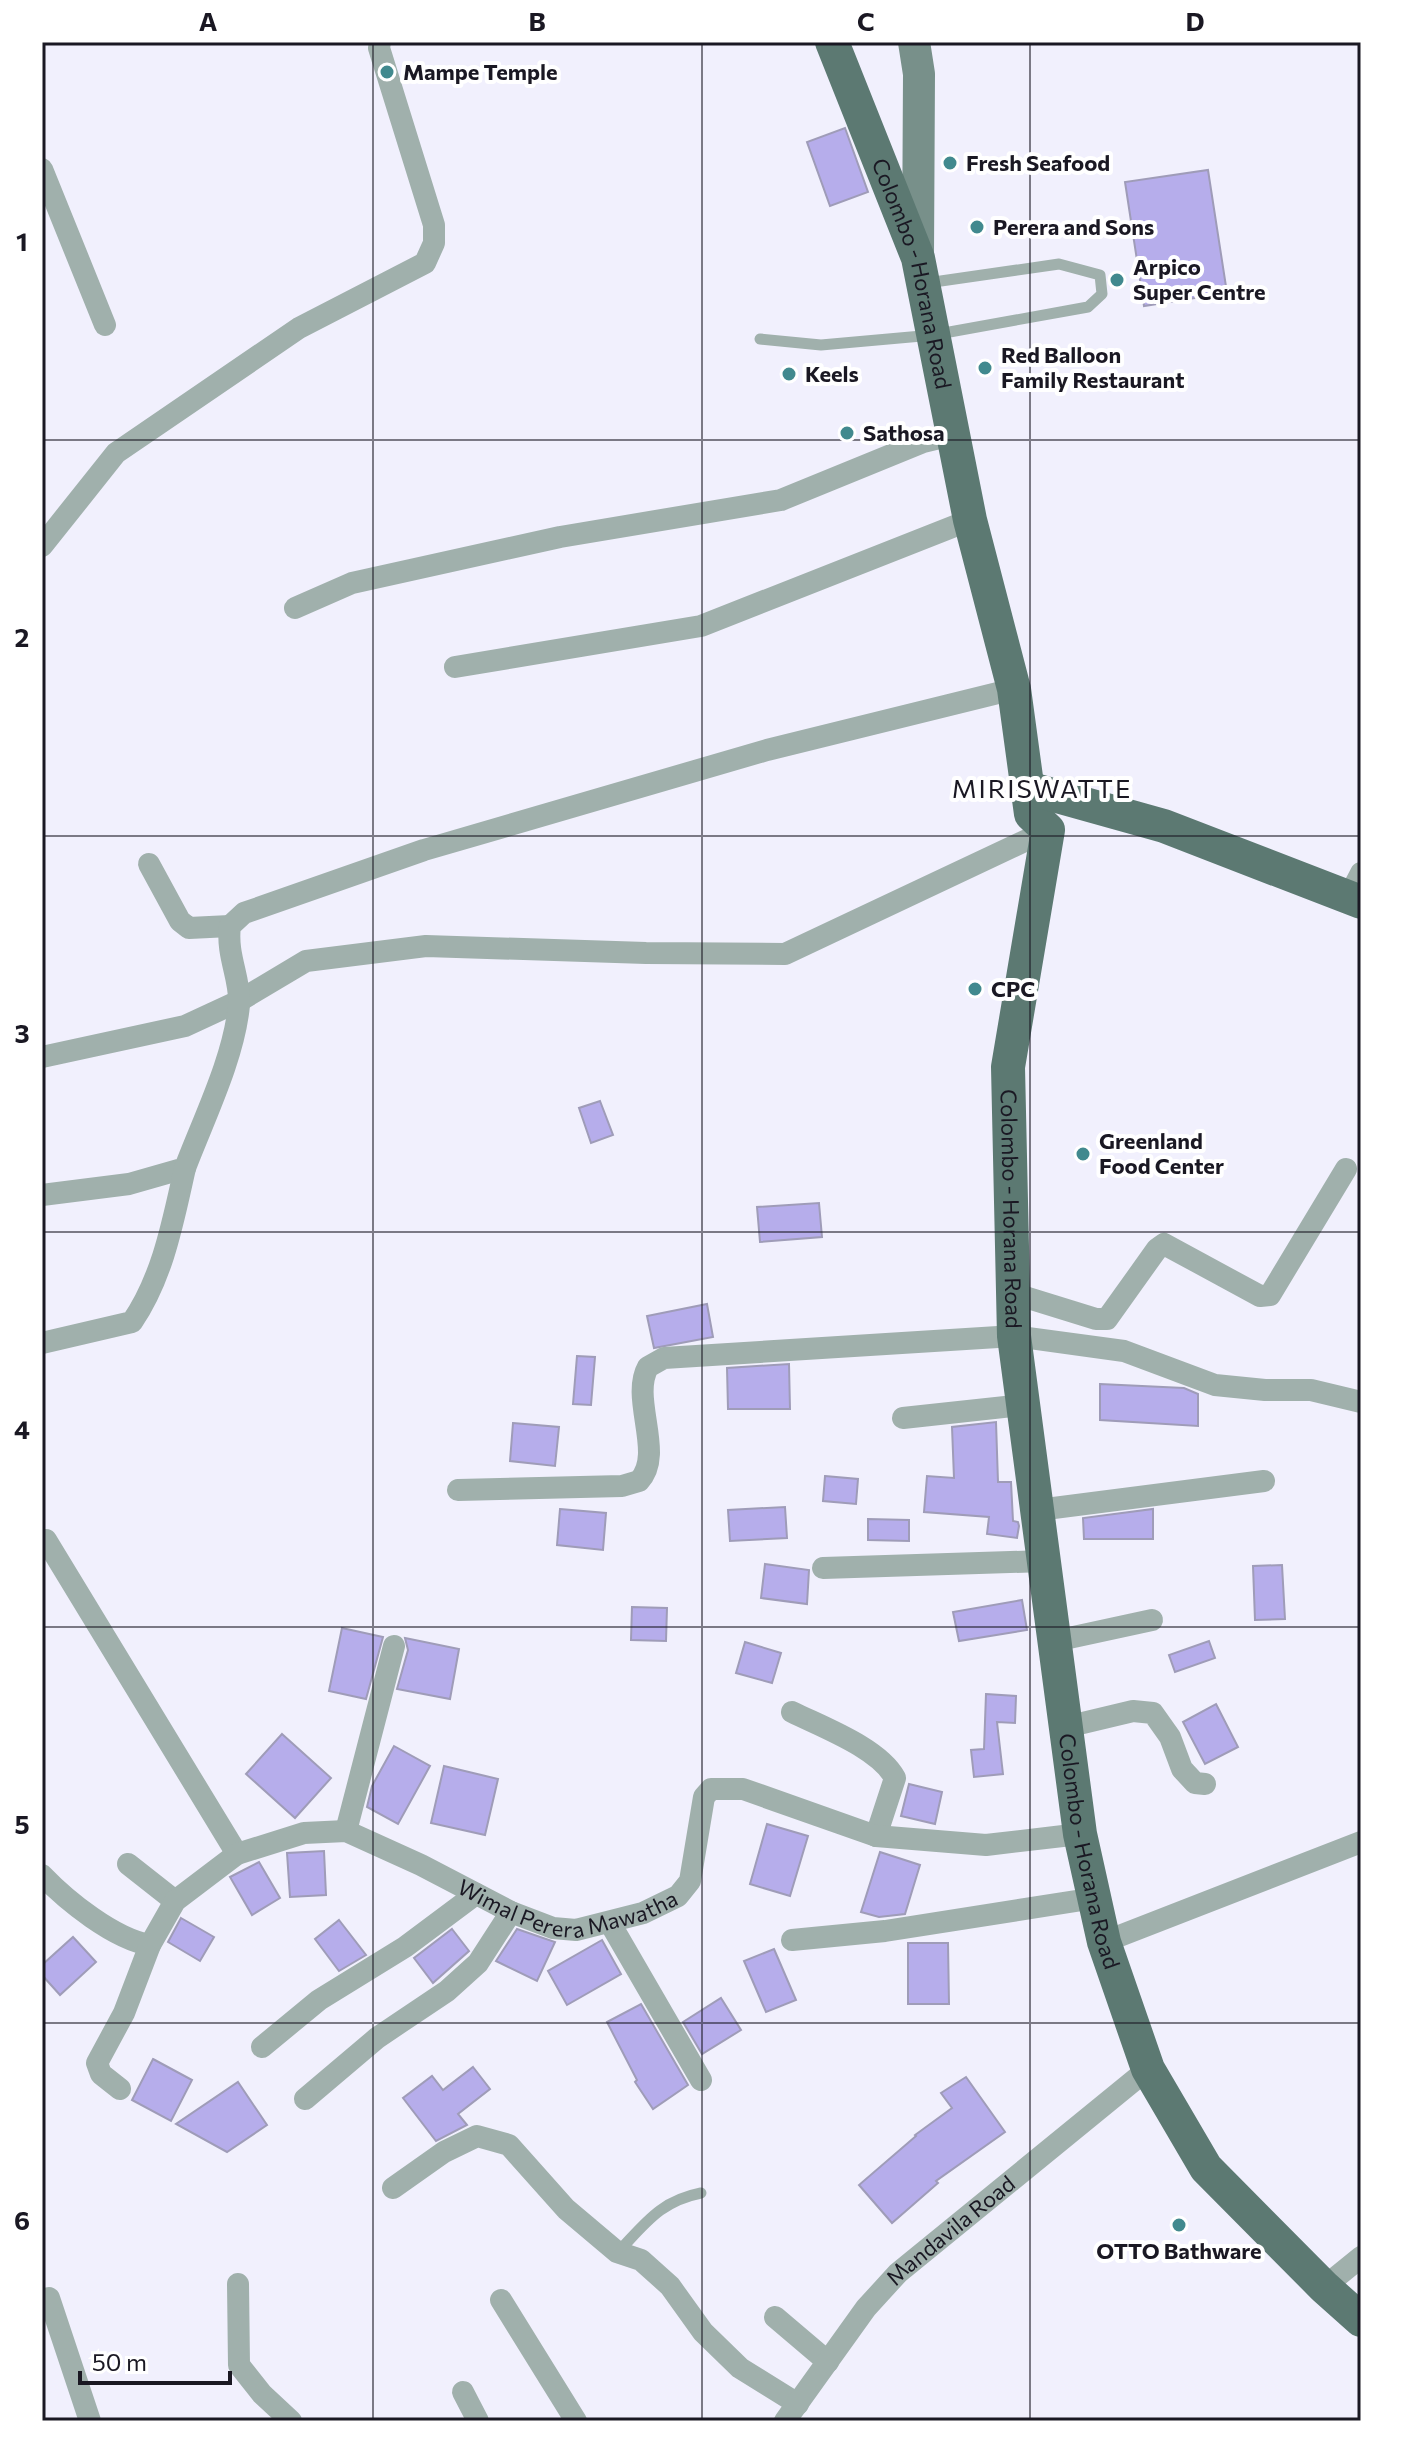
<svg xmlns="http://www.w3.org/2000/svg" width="1403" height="2463" font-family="Commissioner,sans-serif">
<rect width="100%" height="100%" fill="#f1f0fd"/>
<g fill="#b6adeb" stroke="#9f9cb8" stroke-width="2">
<path d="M845 128 868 192 830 206 807 142Z"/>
<path d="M1208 170 1227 293 1144 306 1125 182Z"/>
<path d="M600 1101 613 1135 591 1143 579 1108Z"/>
<path d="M819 1203 822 1237 760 1242 757 1207Z"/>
<path d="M707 1304 713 1337 654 1348 647 1316Z"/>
<path d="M577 1356 595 1357 591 1405 573 1404Z"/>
<path d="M789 1364 790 1409H728L727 1368Z"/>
<path d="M1100 1384 1184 1388 1198 1394V1426L1100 1420Z"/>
<path d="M996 1422 998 1482H1011L1013 1521 1018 1522 1019 1526 1017 1538 987 1534 989 1517 924 1512 927 1476 954 1478 952 1427Z"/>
<path d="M513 1423 559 1427 555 1466 510 1461Z"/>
<path d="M825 1476 858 1479 856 1504 823 1501Z"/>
<path d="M785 1507 787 1538 730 1541 728 1510Z"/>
<path d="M560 1509 606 1513 603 1550 557 1545Z"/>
<path d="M1153 1509V1539H1084L1083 1518Z"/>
<path d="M868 1519 909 1520V1541L868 1540Z"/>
<path d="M765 1564 809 1570 807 1604 761 1598Z"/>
<path d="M1282 1565 1285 1619 1255 1620 1253 1566Z"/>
<path d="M1022 1600 1027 1630 959 1641 953 1612Z"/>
<path d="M632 1607 667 1608 666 1641 631 1640Z"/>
<path d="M342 1628 383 1637 366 1699 329 1691Z"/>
<path d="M405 1638 459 1649 450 1699 397 1689 408 1650Z"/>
<path d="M1209 1641 1215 1658 1175 1672 1169 1655Z"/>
<path d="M745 1642 781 1653 772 1683 736 1673Z"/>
<path d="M986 1694 1016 1696 1015 1723 997 1722 1003 1774 974 1777 971 1750 984 1749Z"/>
<path d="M1216 1704 1238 1747 1205 1764 1183 1722Z"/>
<path d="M282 1734 331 1778 295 1818 246 1774Z"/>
<path d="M394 1746 430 1766 398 1824 367 1807 372 1786Z"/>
<path d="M444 1766 498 1779 485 1835 431 1823Z"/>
<path d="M909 1784 942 1792 935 1824 901 1816Z"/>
<path d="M767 1824 808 1836 790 1896 750 1884Z"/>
<path d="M324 1851 326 1895 290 1897 287 1853Z"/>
<path d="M880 1852 920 1865 905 1914 879 1917 861 1912Z"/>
<path d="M259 1862 280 1898 252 1915 230 1877Z"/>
<path d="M181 1918 214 1937 200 1961 168 1942Z"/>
<path d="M339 1920 366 1955 339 1971 315 1939Z"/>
<path d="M452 1929 469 1951 433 1983 414 1958Z"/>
<path d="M517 1929 555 1942 537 1981 496 1961Z"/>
<path d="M73 1937 96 1962 60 1995 42 1975V1965Z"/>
<path d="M602 1940 621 1974 567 2005 548 1971Z"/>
<path d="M908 1943H948L949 2004H908Z"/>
<path d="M774 1949 796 2000 766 2012 744 1961Z"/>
<path d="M721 1998 741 2030 702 2054 683 2022Z"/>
<path d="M641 2004 688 2085 653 2109 635 2082 637 2080 607 2022Z"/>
<path d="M153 2059 192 2080 171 2121 132 2100Z"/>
<path d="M473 2067 490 2089 458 2114 467 2125 436 2141 403 2098 432 2076 443 2090Z"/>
<path d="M966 2077 1005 2132 936 2181 938 2183 892 2223 859 2185 916 2136 915 2135 952 2108 941 2093Z"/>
<path d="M238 2082 267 2125 227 2152 176 2124Z"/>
</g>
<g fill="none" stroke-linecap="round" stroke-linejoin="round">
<g stroke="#a0b0ac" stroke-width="11">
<path d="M760 339 821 345 933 335 1088 307 1102 294 1100 275 1059 264 927 283"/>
<path d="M618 2252C645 2224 660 2201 701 2193"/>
</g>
<g stroke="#a0b0ac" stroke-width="22">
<path d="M42 169 105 325"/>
<path d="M42 546 116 453 299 328 425 263 434 243V225L379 48 380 42"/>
<path d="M295 608 352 583 560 537 781 500 923 442 952 435"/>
<path d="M455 667 701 626 970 520"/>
<path d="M149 864 180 921 189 928 230 926"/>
<path d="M1349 896 1361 873"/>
<path d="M42 1057 185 1026 239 1001 306 961 426 946 646 953 785 954 1048 830"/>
<path d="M42 1195 129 1184 185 1168C204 1118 234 1058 239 1005 241 979 226 956 230 926L244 913 424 850 767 750 1014 689"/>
<path d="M1012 1293 1096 1319H1107L1157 1249 1164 1244 1260 1296 1270 1295 1346 1169"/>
<path d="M42 1343 132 1322C163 1277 173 1221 185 1168"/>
<path d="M903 1418 1023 1405"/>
<path d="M458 1490 622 1486 639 1481C665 1454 630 1399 648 1367L664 1358 1014 1336 1124 1351 1215 1385 1265 1390H1311L1361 1402"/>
<path d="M1038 1510 1264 1481"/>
<path d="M46 1540 237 1854"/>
<path d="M823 1568 1044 1561"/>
<path d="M1055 1641 1152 1620"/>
<path d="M792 1712C822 1727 879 1748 895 1778L876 1836"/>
<path d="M1066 1727 1133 1711 1153 1713 1170 1737 1182 1769 1195 1783 1205 1784"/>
<path d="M346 1831 394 1646"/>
<path d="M128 1864 175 1901"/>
<path d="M42 1875C67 1901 114 1939 150 1945"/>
<path d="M610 1923 701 2080"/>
<path d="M792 1940 885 1931 1095 1898"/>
<path d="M1104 1942 1361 1842"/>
<path d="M262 2047 319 2000 405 1947 476 1894"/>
<path id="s1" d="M120 2089 101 2074 97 2063 124 2013 150 1945 175 1901 237 1854 304 1833 346 1831 421 1865 511 1912 553 1928 576 1930 643 1913 678 1896 690 1881 704 1797 711 1789H743L876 1836 986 1845 1080 1834"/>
<path d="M305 2099 377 2038 447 1991 478 1963 511 1912"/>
<path d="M393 2188 444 2152 477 2136 509 2145 566 2209 617 2252 641 2260 670 2286 703 2332 740 2368 798 2404"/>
<path d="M238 2284 239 2365 262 2394 291 2421"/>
<path d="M1324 2287 1361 2257"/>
<path d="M49 2298 90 2421"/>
<path d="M501 2300 576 2421"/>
<path d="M775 2317 828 2362"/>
<path d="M463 2392 478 2421"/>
<path id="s2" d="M785 2421 866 2308 898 2273 1148 2069"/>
</g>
<path stroke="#78908a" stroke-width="32" d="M914 42 919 74 918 254"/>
<g stroke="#5c7972" stroke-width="34">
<path id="s3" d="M832 42 918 258 970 520 1014 689 1031 814 1048 830 1008 1067 1014 1336 1080 1834 1104 1942 1148 2069 1206 2168 1324 2287 1361 2320"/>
<path d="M1028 788 1164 826 1361 902"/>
</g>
</g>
<path fill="none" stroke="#1a1823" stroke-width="2" stroke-opacity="0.55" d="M373 42V2421M702 42V2421M1030 42V2421M42 440H1361M42 836H1361M42 1232H1361M42 1627H1361M42 2023H1361"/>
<g fill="#41898e" stroke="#fff" stroke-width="3">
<circle cx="387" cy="72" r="8"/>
<circle cx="950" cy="163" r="8"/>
<circle cx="977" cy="227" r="8"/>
<circle cx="1117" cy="280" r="8"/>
<circle cx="985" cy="368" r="8"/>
<circle cx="789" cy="374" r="8"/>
<circle cx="847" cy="433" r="8"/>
<circle cx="975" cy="989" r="8"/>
<circle cx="1083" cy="1154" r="8"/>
<circle cx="1179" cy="2225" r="8"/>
</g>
<g text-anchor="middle" stroke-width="8" stroke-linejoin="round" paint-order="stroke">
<g font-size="22" font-weight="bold" fill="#1a1823" stroke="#fff" text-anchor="start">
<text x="403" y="80">Mampe Temple</text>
<text x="966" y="171">Fresh Seafood</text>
<text x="993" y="235">Perera and Sons</text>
<text x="1133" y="275">Arpico<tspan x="1133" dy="25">Super Centre</tspan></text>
<text x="1001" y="363">Red Balloon<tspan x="1001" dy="25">Family Restaurant</tspan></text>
<text x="805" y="382">Keels</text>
<text x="863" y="441">Sathosa</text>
<text x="991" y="997">CPC</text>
<text x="1099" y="1149">Greenland<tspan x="1099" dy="25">Food Center</tspan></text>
<text x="1179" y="2259" text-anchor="middle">OTTO Bathware</text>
</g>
<g font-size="22" fill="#1a1823" stroke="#fff">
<text dy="8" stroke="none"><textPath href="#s3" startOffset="246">Colombo - Horana Road</textPath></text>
<text dy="8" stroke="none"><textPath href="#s3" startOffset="1206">Colombo - Horana Road</textPath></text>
<text dy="8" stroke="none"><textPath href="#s3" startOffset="1854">Colombo - Horana Road</textPath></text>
<text dy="8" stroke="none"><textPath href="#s1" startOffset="648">Wimal Perera Mawatha</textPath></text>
<text dy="8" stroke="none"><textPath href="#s2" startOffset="254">Mandavila Road</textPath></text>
</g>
<g font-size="26" letter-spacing="2" fill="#1a1823" stroke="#fff">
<text x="1042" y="798">MIRISWATTE</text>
</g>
</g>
<rect width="1403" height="2463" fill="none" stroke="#ffffff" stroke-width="88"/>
<path d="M80 2371v12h150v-12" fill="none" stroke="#1a1823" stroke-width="4"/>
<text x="92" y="2371" font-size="24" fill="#1a1823" stroke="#ffffff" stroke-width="6" paint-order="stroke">50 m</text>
<rect x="44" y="44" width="1315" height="2375" fill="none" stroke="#1a1823" stroke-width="3"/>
<g font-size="26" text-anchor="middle" font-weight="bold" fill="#1a1823">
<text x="208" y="31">A</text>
<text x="537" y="31">B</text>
<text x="866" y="31">C</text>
<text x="1195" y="31">D</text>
<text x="22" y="251">1</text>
<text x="22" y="647">2</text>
<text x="22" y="1043">3</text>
<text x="22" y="1439">4</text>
<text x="22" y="1834">5</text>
<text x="22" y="2230">6</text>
</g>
</svg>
